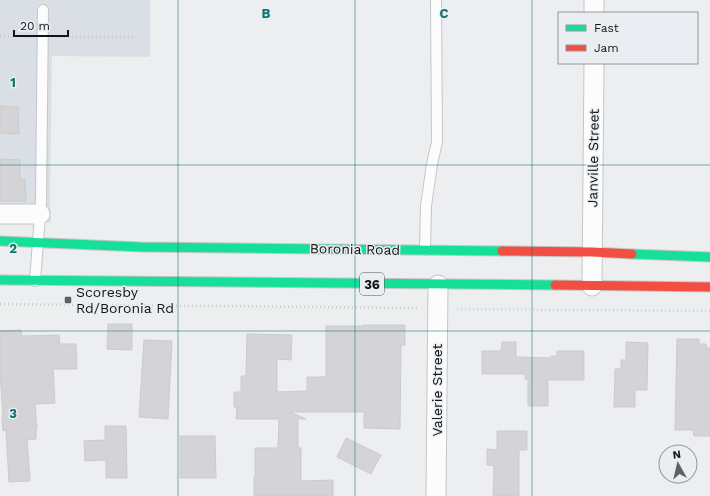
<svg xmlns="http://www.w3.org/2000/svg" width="710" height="496" font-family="'Work Sans',sans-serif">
<rect width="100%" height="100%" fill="#eceef0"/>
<path fill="#dadfe5" d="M0 0H150V57L52 56 50 198 51 223 0 221Z"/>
<g fill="#d4d4d6" stroke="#cacbcd">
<path d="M0 106 18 107 19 134 0 133Z"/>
<path d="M0 159 20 160V179H25L26 201H0Z"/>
<path d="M108 324H132V350L107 349Z"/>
<path d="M363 325H405V345H401L400 429 364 428V412H290L306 419H298V448H301V481L333 480V496H254V478H255V448H278L279 419H236L237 407H234V392H241V376H246L247 334 292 335 291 360 277 359V392L307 391V377H326V326H363Z"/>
<path d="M21 330 22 336 59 335 60 344H76L77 369H53L55 403 35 404 37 429H36V439L27 440 30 481 9 482 6 430 3 431 2 417H3L0 373V331Z"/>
<path d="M677 339H699V344H706L707 348H710V436H694L693 430H675Z"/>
<path d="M144 340 172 341 168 419 139 417Z"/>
<path d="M502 342H516V357L551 358V356H557V351H584V380H548V406H528V379H525V374H482V351H501Z"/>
<path d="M626 342 648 343 647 390H635V407H614L615 369H621V360H626Z"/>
<path d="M105 426H126L127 478H106V460L85 461 84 441 105 440Z"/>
<path d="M497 431H527V450H519V496H493L494 466 487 465V449L497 450Z"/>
<path d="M180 436H215L216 478H180Z"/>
<path d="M346 438 381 455 371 474 337 457Z"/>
</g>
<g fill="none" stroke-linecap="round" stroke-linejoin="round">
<g stroke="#c4c6c8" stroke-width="12">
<g id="lane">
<path d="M425 250 426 206 432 164 437 142 436 0"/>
<path d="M35 281 41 202 43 10"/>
</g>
</g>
<g stroke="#c4c6c8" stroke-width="21">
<g id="street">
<path d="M594 13V0"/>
<path d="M0 214H40"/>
<path d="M592 286 594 63"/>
<path d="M436 496 438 285"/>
</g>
</g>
<g stroke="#c4c6c8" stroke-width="11">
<g id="fast">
<path d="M0 241 141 247 502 251"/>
<path d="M632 254 710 257"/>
<path d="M0 280 555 285"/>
</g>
</g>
<g stroke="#c4c6c8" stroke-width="11">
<g id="jam">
<path d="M502 251 592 252 632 254"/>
<path d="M555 285 710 287"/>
</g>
</g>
<g stroke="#cbcccc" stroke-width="2.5" stroke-dasharray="1 3" stroke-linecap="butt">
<path d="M0 36 29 37"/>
<path d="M56 37H136"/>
<path d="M0 304 418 308V309"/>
<path d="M457 309 710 311"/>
</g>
<use href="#lane" stroke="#fcfcfd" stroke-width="10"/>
<use href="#street" stroke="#fcfcfd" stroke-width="19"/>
<use href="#fast" stroke="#16e098" stroke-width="9"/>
<use href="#jam" stroke="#f24e42" stroke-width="9"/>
</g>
<path fill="none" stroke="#0f766e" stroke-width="1" stroke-opacity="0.55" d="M178 0V496M355 0V496M532 0V496M0 165H710M0 331H710"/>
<rect fill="#5e6062" stroke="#eaeef2" stroke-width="1.5" x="64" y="296" width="8" height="8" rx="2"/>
<g text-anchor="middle" stroke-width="3" stroke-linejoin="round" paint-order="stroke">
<rect fill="#eaeef2" stroke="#535557" stroke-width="1" x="360" y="273" width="24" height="22" rx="3"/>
<g font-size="13" font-weight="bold" fill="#121415">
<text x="372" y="289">36</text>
</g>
<g font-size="14" fill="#121415" stroke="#eaeef2">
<text transform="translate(593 158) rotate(-89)" y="5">Janville Street</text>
<text transform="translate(355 249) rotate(1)" y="5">Boronia Road</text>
<text transform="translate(437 390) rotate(-90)" y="5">Valerie Street</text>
</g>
<g font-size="14" fill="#121415" stroke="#eaeef2" text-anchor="start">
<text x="76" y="297">Scoresby<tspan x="76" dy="16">Rd/Boronia Rd</tspan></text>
</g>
</g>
<g font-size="13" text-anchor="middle" font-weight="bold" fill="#0f766e" stroke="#eaeef2" stroke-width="3" stroke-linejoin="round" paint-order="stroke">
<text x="266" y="18">B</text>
<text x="444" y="18">C</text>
<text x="13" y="87">1</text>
<text x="13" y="253">2</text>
<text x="13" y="418">3</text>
</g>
<rect x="558" y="12" width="140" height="52" fill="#eaeef2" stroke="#94979a"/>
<rect x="566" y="25" width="20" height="6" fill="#16e098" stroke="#94979a"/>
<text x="594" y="32" font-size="12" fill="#121415">Fast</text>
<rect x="566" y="45" width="20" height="6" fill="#f24e42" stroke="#94979a"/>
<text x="594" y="52" font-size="12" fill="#121415">Jam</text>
<g transform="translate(678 464) rotate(352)"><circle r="19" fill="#eaeef2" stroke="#94979a"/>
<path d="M0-3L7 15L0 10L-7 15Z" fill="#5e6062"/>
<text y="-6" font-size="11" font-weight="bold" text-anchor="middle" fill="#121415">N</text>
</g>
<path d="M14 30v6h54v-6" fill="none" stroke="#121415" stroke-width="2"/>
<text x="20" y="30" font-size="12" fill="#121415" stroke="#eaeef2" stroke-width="3" paint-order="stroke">20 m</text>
</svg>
